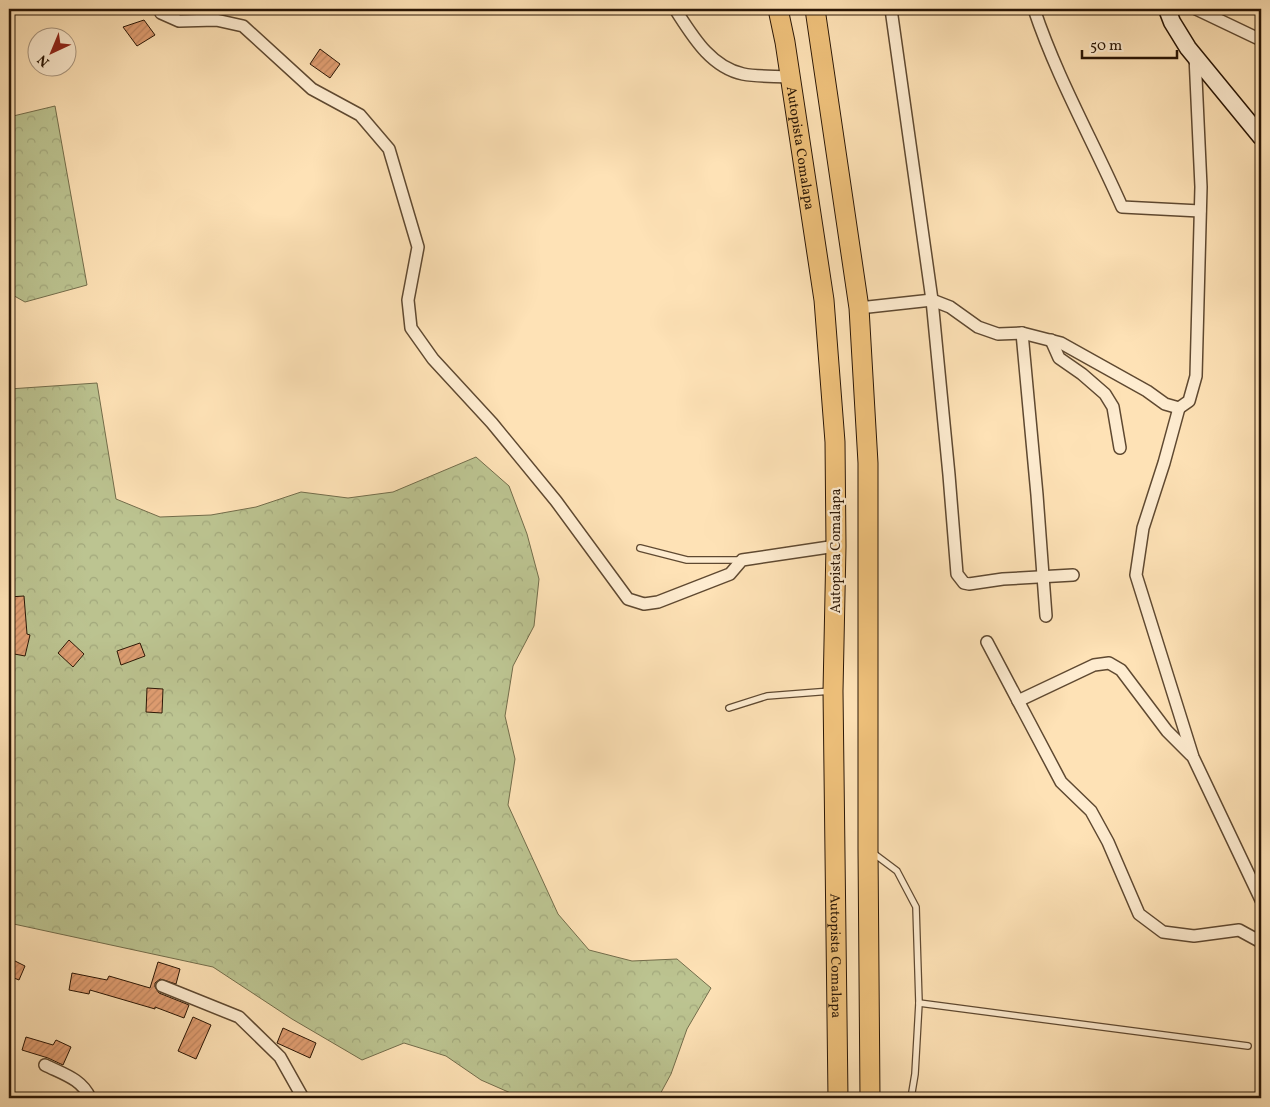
<svg xmlns="http://www.w3.org/2000/svg" width="1270" height="1107" font-family="Vollkorn,serif">
<defs>
<pattern id="forest-crowns" width="20" height="18" patternUnits="userSpaceOnUse" patternTransform="scale(1.25)"><rect width="20" height="18" fill="#bcc491"/><path d="M2 6a3 3 0 1 1 6 0M12 15a3 3 0 1 1 6 0" fill="none" stroke="#a2a87c"/></pattern>
<pattern id="building-hatch" width="6" height="6" patternUnits="userSpaceOnUse" patternTransform="scale(1.25)"><rect width="6" height="6" fill="#e09e72"/><path d="M-1 1l2-2M0 6l6-6M5 7l2-2" fill="none" stroke="#c08761"/></pattern>
</defs>
<rect width="100%" height="100%" fill="#fee2b6"/>
<filter id="stains"><feTurbulence type="fractalNoise" baseFrequency=".004" numOctaves="4"/><feColorMatrix values="0 0 0 0 .2 0 0 0 0 .09 0 0 0 0 .02 0 0 0 .5 -.17"/></filter>
<radialGradient id="worn" r=".72"><stop offset=".6" stop-color="#630" stop-opacity="0"/><stop offset="1" stop-color="#630" stop-opacity=".3"/></radialGradient>
<g fill="url(#forest-crowns)" stroke="#736d4b">
<path d="M55 106 87 285 25 302 9 293V117Z"/>
<path d="M97 383 116 499 160 517 211 515 256 507 301 492 348 498 393 492 476 457 509 486 527 534 539 579 534 626 513 666 505 716 515 759 508 805 558 914 589 950 632 961 677 959 711 988 687 1029 671 1074 658 1098H522L481 1080 446 1056 404 1043 362 1060 292 1019 213 967 9 923V389Z"/>
</g>
<g fill="url(#building-hatch)" stroke="#2a1605">
<path d="M144 20 155 35 137 46 123 27Z"/>
<path d="M320 49 340 64 330 78 310 64Z"/>
<path d="M24 596 27 634 30 635 25 656 9 653 11 630 9 597Z"/>
<path d="M69 640 84 654 73 667 58 653Z"/>
<path d="M140 643 145 656 121 665 117 651Z"/>
<path d="M147 688 163 689 162 713 146 712Z"/>
<path d="M9 958 25 966 19 980 9 976Z"/>
<path d="M158 962 180 969 176 984 160 979 155 983V987L159 993 189 1005 184 1018 155 1007V1009L90 990 89 994 69 990 72 973 107 980 109 976 150 988Z"/>
<path d="M193 1017 211 1025 196 1059 178 1051Z"/>
<path d="M283 1028 316 1043 310 1058 277 1043Z"/>
<path d="M26 1037 53 1045 56 1040 71 1047 63 1065 48 1058 22 1050Z"/>
</g>
<g fill="none" stroke-linecap="round" stroke-linejoin="round">
<g stroke="#5f4931" stroke-width="8">
<g id="service">
<path d="M640 548 687 560H740"/>
<path d="M729 708 767 696 831 691"/>
<path d="M873 853 897 871 916 907 919 1003 915 1074 911 1098"/>
<path d="M919 1003 1248 1046"/>
</g>
</g>
<g stroke="#5f4931" stroke-width="14">
<g id="minor">
<path d="M162 9 161 13 179 21 216 20 243 26 312 89 360 115 389 149 418 247 408 300 411 328 433 359 492 423 556 501 628 599 644 604 658 602 730 574 742 560 836 546"/>
<path d="M675 9C692 35 710 67 743 74 758 77 775 76 790 77"/>
<path d="M891 9 932 300 949 475 957 574 964 583 969 584 1003 579 1073 575"/>
<path d="M1034 9C1057 78 1093 141 1122 207L1200 211"/>
<path d="M1196 9 1261 40"/>
<path d="M859 308 932 300 950 307 978 327 998 334 1022 333 1061 343 1147 391 1165 404 1179 408 1189 401 1196 376 1201 187 1195 56"/>
<path d="M1022 333 1037 495 1046 616"/>
<path d="M1051 340 1059 358 1082 374 1105 394 1113 407 1120 448"/>
<path d="M1179 408 1164 463 1143 528 1136 575 1193 757 1261 900"/>
<path d="M987 642 1061 782 1091 811 1108 842 1139 914 1163 932 1194 936 1239 930 1261 942"/>
<path d="M1018 701 1094 665 1109 663 1121 670 1167 731 1191 755"/>
<path d="M162 986 239 1017 280 1057 303 1098"/>
<path d="M45 1065C63 1074 82 1079 90 1098"/>
</g>
</g>
<g stroke="#2a1605" stroke-width="19">
<path id="secondary" d="M1167 9 1172 22 1188 48 1261 137"/>
</g>
<g stroke="#2a1605" stroke-width="21">
<g id="trunk">
<path id="s1" d="M778 9 785 42 824 300 835 442 836 546 833 691 838 1098"/>
<path d="M815 9 859 308 868 463V849L870 1098"/>
</g>
</g>
<use href="#service" stroke="#feecd0" stroke-width="5.5"/>
<use href="#minor" stroke="#feecd0" stroke-width="11"/>
<use href="#secondary" stroke="#feecd0" stroke-width="16"/>
<use href="#trunk" stroke="#efc17b" stroke-width="19"/>
</g>
<g text-anchor="middle" stroke-width="4.5" stroke-linejoin="round" paint-order="stroke">
<g font-size="14" fill="#2a1605" stroke="#feecd0">
<text dy="5" stroke="none"><textPath href="#s1" startOffset="141">Autopista Comalapa</textPath></text>
<text transform="translate(835 551) rotate(-90)" y="5">Autopista Comalapa</text>
<text dy="5" stroke="none"><textPath href="#s1" startOffset="951">Autopista Comalapa</textPath></text>
</g>
</g>
<rect width="1270" height="1107" fill="none" stroke="#fee2b6" stroke-width="30"/>
<rect x="10" y="10" width="1250" height="1087" fill="none" stroke="#2a1605" stroke-width="2.5"/>
<rect x="15" y="15" width="1240" height="1077" fill="none" stroke="#2a1605"/>
<g transform="translate(52 52) rotate(224)"><circle r="24" fill="#feecd0" stroke="#a9967f"/>
<path d="M0-4L9 19L0 12L-9 19Z" fill="#8f2418"/>
<text y="-8" font-size="14" font-weight="bold" text-anchor="middle" fill="#2a1605">N</text>
</g>
<path d="M1082 50v8h95v-8" fill="none" stroke="#2a1605" stroke-width="2.5"/>
<text x="1090" y="50" font-size="15" fill="#2a1605" stroke="#feecd0" stroke-width="4" paint-order="stroke">50 m</text>
<rect width="100%" height="100%" filter="url(#stains)"/>
<rect width="100%" height="100%" fill="url(#worn)"/>
</svg>
